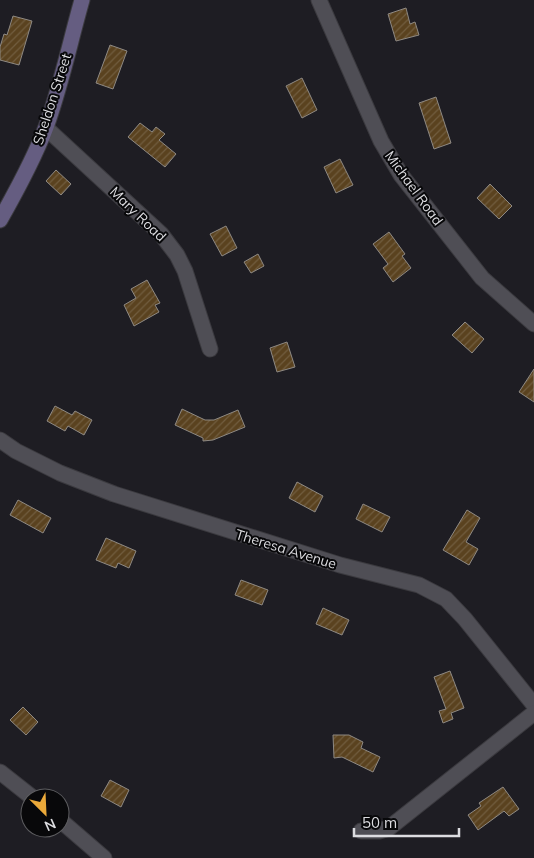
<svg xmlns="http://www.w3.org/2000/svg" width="534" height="858" font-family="Mulish,sans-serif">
<defs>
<pattern id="building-hatch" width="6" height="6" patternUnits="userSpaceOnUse" patternTransform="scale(1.25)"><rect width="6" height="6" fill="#5a421f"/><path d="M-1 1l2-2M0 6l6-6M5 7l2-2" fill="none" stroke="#715d3f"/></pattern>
</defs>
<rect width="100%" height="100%" fill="#1e1d23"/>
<g fill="url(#building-hatch)" stroke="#8e8983">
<path d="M406 8 410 24 415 22 419 35 396 41 388 14Z"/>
<path d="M13 16 32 21 19 65 0 60V47L4 34 7 35Z"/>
<path d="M110 45 127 51 113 89 96 83Z"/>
<path d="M302 78 317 110 302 118 286 86Z"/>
<path d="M436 97 451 143 434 149 419 103Z"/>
<path d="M140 123 152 132 156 127 165 134 159 140 176 154 165 167 128 137Z"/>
<path d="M340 159 353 185 336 193 324 167Z"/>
<path d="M56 170 71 184 61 195 46 181Z"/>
<path d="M490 184 512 206 499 219 477 198Z"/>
<path d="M226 226 237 248 222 256 210 234Z"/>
<path d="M389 232 405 254 402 256 411 268 393 282 383 268 388 264 373 244Z"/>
<path d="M258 254 264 266 251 273 244 262Z"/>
<path d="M147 280 160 303 155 305 159 312 134 326 124 305 136 298 131 289Z"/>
<path d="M465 322 484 339 472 353 452 335Z"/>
<path d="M287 342 295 367 277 372 270 348Z"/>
<path d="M534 369V402L519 392Z"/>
<path d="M55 406 72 415 75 411 92 420 84 435 68 426 65 431 47 421Z"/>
<path d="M182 409 205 420H214L238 410 245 427 213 440 203 441V438L175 425Z"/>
<path d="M297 482 323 496 315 512 289 498Z"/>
<path d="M18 500 51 518 43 533 10 515Z"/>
<path d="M363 504 390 517 382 532 356 519Z"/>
<path d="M467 510 480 518 466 542 478 549 469 565 443 550Z"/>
<path d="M106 538 136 551 129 568 118 563 116 568 96 560Z"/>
<path d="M241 580 268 590 262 605 235 595Z"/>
<path d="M323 608 349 620 342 635 316 624Z"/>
<path d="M450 671 464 708 451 713 453 719 443 723 439 711 446 709 434 677Z"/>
<path d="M23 707 38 722 26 735 10 720Z"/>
<path d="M333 735H349L363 742 361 748 380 757 373 772 342 757 334 758Z"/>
<path d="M110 780 129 790 121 807 101 796Z"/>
<path d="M503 787 519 809 509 816 504 811 478 830 468 815 481 806 479 803Z"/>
</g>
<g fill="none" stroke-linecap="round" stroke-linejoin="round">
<g stroke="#3b3a3f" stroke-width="17">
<g id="street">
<path d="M319 0 381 141 401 175 482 278 534 324"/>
<path d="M46 128 161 234 177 255 185 271 210 349"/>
<path d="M0 440 16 451 60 473 114 494 340 565 419 585 446 599 465 619 534 705"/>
<path d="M0 772 33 798"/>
<path d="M60 820 104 858"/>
<path d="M361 831H379L389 828 534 713"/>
</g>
</g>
<g stroke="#3b3a3f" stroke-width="17">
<path id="secondary" d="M0 220C17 190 34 159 46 127 61 86 70 42 82 0"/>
</g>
<use href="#street" stroke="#4f4e55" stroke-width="15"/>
<use href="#secondary" stroke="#655d81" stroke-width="15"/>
</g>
<g text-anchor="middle" stroke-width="4" stroke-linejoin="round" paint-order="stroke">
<g font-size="14" fill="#dcdce0" stroke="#08080a">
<text transform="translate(52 99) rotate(-72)" y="5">Sheldon Street</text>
<text transform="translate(414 188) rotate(54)" y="5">Michael Road</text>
<text transform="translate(138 214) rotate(44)" y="5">Mary Road</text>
<text transform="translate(286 549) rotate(17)" y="5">Theresa Avenue</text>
</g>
</g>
<g transform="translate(45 813) rotate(156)"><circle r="24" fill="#08080a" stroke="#5d5d60"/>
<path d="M0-4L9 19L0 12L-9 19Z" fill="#eba93a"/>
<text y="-8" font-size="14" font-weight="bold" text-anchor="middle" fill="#dcdce0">N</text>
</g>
<path d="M354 828v8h105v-8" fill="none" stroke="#dcdce0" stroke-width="2.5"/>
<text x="362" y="828" font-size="15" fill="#dcdce0" stroke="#08080a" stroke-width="4" paint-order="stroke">50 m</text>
</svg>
